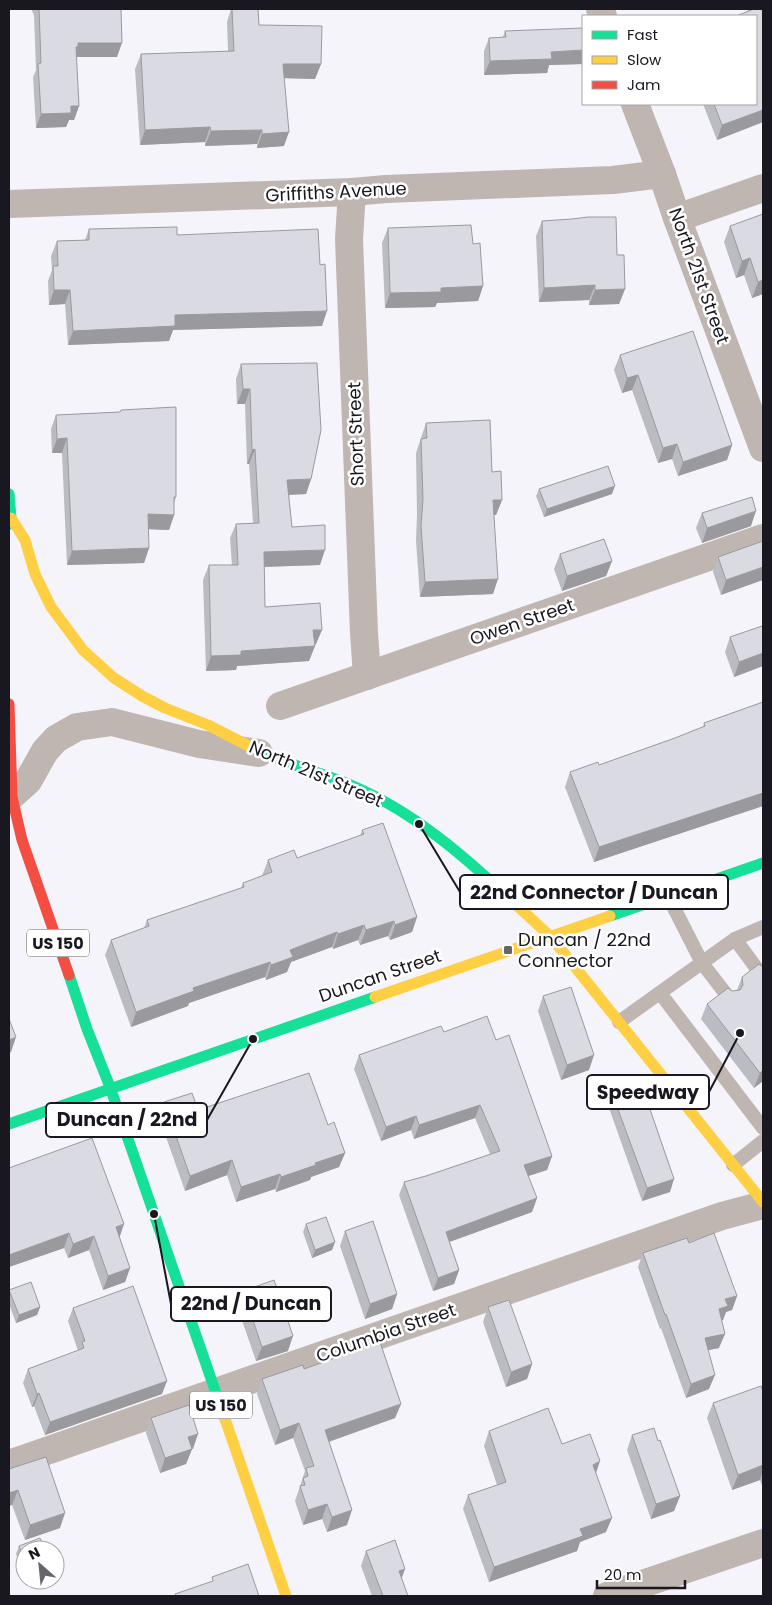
<svg xmlns="http://www.w3.org/2000/svg" width="772" height="1605" font-family="Poppins,sans-serif">
<rect width="100%" height="100%" fill="#f4f4fa"/>
<g fill="none" stroke-linecap="round" stroke-linejoin="round">
<g stroke="#bfb5b1" stroke-width="14">
<path d="M668 896 702 963 729 998"/>
<path d="M735 939 763 927"/>
<path d="M660 993 763 1128"/>
<path d="M619 1022 735 939 763 977"/>
<path d="M733 1165 763 1141"/>
</g>
<g stroke="#bfb5b1" stroke-width="28">
<path d="M600 9 603 16"/>
<path d="M635 104 662 174 677 218 763 448"/>
<path d="M352 192 349 239 364 633 367 676"/>
<path d="M9 204 352 192 386 189 613 180 662 174"/>
<path d="M677 218 763 188"/>
<path d="M280 706 763 538"/>
<path d="M9 798 28 781 45 751 56 739 77 727 112 722 199 744 259 753"/>
<path d="M9 1464 722 1216 763 1205"/>
<path d="M607 1596 763 1543"/>
</g>
<g stroke="#16e098" stroke-width="11">
<path d="M9 494 11 518 9 524"/>
<path d="M253 748C285 764 320 772 353 786 412 811 463 855 510 899"/>
<path d="M610 916 763 863"/>
<path d="M69 975 87 1029 110 1087 225 1419"/>
<path d="M9 1124 375 997"/>
</g>
<g stroke="#ffcf43" stroke-width="11">
<path d="M11 518 25 540 35 574 51 607 83 650 114 678 142 696 165 708 208 725 253 748"/>
<path d="M510 899 551 937 763 1202"/>
<path d="M375 997 610 916"/>
<path d="M225 1419 286 1596"/>
</g>
<path stroke="#f24e42" stroke-width="11" d="M9 704 12 797 22 840 69 975"/>
</g>
<g fill="#bbbbc2">
<path d="M31 9H121L117 57H76L79 106 74 120H69L66 127 36 128 33 77 36 70 34 15Z"/>
<path d="M231 9H258L259 25 321 64 315 79 285 78 284 146 257 148V144L205 146V142L140 145 135 69 141 54 228 51 227 22Z"/>
<path d="M747 9H763V122L717 140 703 104H756L748 11Z"/>
<path d="M505 31 583 64 549 65 547 73 484 75V51L489 38 503 37Z"/>
<path d="M763 214V294L752 298 744 275 736 278 724 242 730 226Z"/>
<path d="M542 221 617 255 625 289 619 304 589 305V300L539 302 536 236Z"/>
<path d="M388 228 473 244 483 286 478 301 437 303 435 307 385 308 382 243Z"/>
<path d="M89 229 177 235 322 326 173 330 169 341 68 345 65 304 49 305 48 281 52 270 51 256 57 241 85 240Z"/>
<path d="M620 355 732 445 727 460 678 476 672 459 658 463 632 390 622 393 614 370Z"/>
<path d="M241 364 311 479 306 494 289 495 292 527 320 565 264 567 265 607 316 644 315 645 309 661 237 666 236 670 206 671 203 580 209 565H232L230 538 236 524 253 523 249 464H247L245 404H237L236 379Z"/>
<path d="M121 410 176 497 174 504V515L169 530 148 529 149 548 144 563 67 565 62 453H52L51 429 56 415 120 412Z"/>
<path d="M426 423 492 472 502 500 496 515H494L493 594 420 597 416 541 417 514 416 453Z"/>
<path d="M539 489 612 494 544 517 536 496Z"/>
<path d="M702 513 751 526 702 543 696 528Z"/>
<path d="M763 541 721 595 713 572 718 557Z"/>
<path d="M560 554 612 561 606 576 562 591 554 569Z"/>
<path d="M763 629V666L734 677 725 652 730 637Z"/>
<path d="M763 702V806L594 862 565 787 570 772 599 765 675 738 703 727 704 723Z"/>
<path d="M362 830 417 917 412 932 390 940 388 936 360 945 358 940 333 949 332 947 291 962 287 972 266 980 265 977 189 1003 188 1006 131 1027 105 955 111 940 144 928 147 920 241 888 243 883 262 876 268 860 297 858 360 836Z"/>
<path d="M763 967V1081L754 1088 701 1019 707 1004 732 991 737 990 742 977Z"/>
<path d="M543 996 589 1070 561 1080 538 1011Z"/>
<path d="M444 1032 496 1040 552 1156 547 1170 528 1176 537 1198 532 1212 449 1242 459 1270 454 1284 433 1291 399 1195 404 1182 426 1176 490 1154 475 1118 414 1139 411 1130 381 1141 354 1069 359 1055Z"/>
<path d="M613 1096 670 1192 642 1201 609 1108Z"/>
<path d="M164 1102 198 1110 328 1125 345 1153 339 1167 311 1177 310 1180 276 1192 275 1189 236 1202 227 1175 185 1191 159 1117Z"/>
<path d="M9 1168 119 1237 130 1268 125 1282 103 1290 89 1250 68 1258 64 1248 9 1267Z"/>
<path d="M306 1224 335 1242 332 1250 312 1258 303 1232Z"/>
<path d="M345 1231 397 1294 392 1309 365 1319 340 1246Z"/>
<path d="M689 1243 737 1296 732 1310 726 1312 723 1320H721L719 1348 708 1350 709 1389 686 1398 661 1328 660 1329 638 1267 643 1253Z"/>
<path d="M9 1290 40 1307 37 1315 16 1323 9 1304Z"/>
<path d="M243 1291 288 1351 256 1361 237 1306Z"/>
<path d="M488 1307 532 1364 527 1379 506 1387 483 1322Z"/>
<path d="M73 1308 162 1394 45 1435 34 1406 32 1407 23 1383 28 1369 78 1351 68 1321Z"/>
<path d="M304 1369 401 1404 395 1418 329 1442 347 1525 327 1532 322 1519 303 1525 295 1501 305 1471 293 1438 275 1445 257 1394 262 1379Z"/>
<path d="M763 1391V1488L760 1480 732 1490 707 1418 713 1403Z"/>
<path d="M151 1418 193 1449H192L186 1464 160 1473 146 1433Z"/>
<path d="M489 1431 596 1473 606 1532 580 1542 577 1551 489 1582 463 1509 468 1495 497 1485 484 1446Z"/>
<path d="M632 1435 658 1441 680 1496 674 1511 651 1519 627 1450Z"/>
<path d="M9 1469 60 1528 25 1540 12 1505Z"/>
<path d="M19 1546 25 1550V1576L16 1554Z"/>
<path d="M366 1551 408 1596H372L361 1566Z"/>
</g>
<g fill="#99999e">
<path d="M78 43H122L117 57H74L76 47Z"/>
<path d="M583 50V64L549 65 547 73 484 75 490 61 551 52Z"/>
<path d="M283 64H321L315 79 278 78Z"/>
<path d="M71 106H79L74 120H69L66 127 36 128 41 114Z"/>
<path d="M763 110V122L717 140 722 125Z"/>
<path d="M210 127 205 142 140 145 145 130Z"/>
<path d="M262 130 257 144 205 146 211 131Z"/>
<path d="M289 132 284 146 257 148 262 134Z"/>
<path d="M750 258 744 275 736 278 742 261Z"/>
<path d="M763 280V294L752 298 758 282Z"/>
<path d="M595 285 589 300 539 302 544 288Z"/>
<path d="M483 286 478 301 437 303 435 307 385 308 390 293 441 288Z"/>
<path d="M625 289 619 304 589 305 595 290Z"/>
<path d="M54 290H70L65 304 49 305Z"/>
<path d="M327 311 322 326 173 330 169 341 68 345 73 331 175 315Z"/>
<path d="M638 375 632 390 622 393 627 378Z"/>
<path d="M243 389H250L245 404H237Z"/>
<path d="M67 438 62 453H52L57 439Z"/>
<path d="M677 444 672 459 658 463 663 448Z"/>
<path d="M732 445 727 460 678 476 683 462Z"/>
<path d="M255 449 249 464H247L252 450Z"/>
<path d="M311 479 306 494 282 495 287 480Z"/>
<path d="M615 486 612 494 544 517 547 509Z"/>
<path d="M493 500H502L496 515H488Z"/>
<path d="M756 511 751 526 702 543 707 528Z"/>
<path d="M148 514 174 515 169 530 143 529Z"/>
<path d="M149 548 144 563 67 565 72 551Z"/>
<path d="M325 550 320 565 259 567 264 552Z"/>
<path d="M612 561 606 576 562 591 567 576Z"/>
<path d="M763 567V580L721 595 726 580Z"/>
<path d="M498 579 493 594 420 597 425 582Z"/>
<path d="M313 630H322L316 644 308 645Z"/>
<path d="M315 646 309 661 237 666 236 670 206 671 211 656 241 651Z"/>
<path d="M763 653V666L734 677 739 662Z"/>
<path d="M763 793V806L594 862 599 847Z"/>
<path d="M417 917 412 932 390 940 395 925Z"/>
<path d="M394 921 388 936 360 945 366 930Z"/>
<path d="M364 925 358 940 333 949 338 934Z"/>
<path d="M337 932 332 947 291 962 287 972 266 980 271 965 290 950Z"/>
<path d="M270 962 265 977 189 1003 188 1006 131 1027 136 1012 193 988Z"/>
<path d="M16 1037 11 1052 9 1053V1040Z"/>
<path d="M594 1055 589 1070 561 1080 567 1065Z"/>
<path d="M763 1070V1081L754 1088 760 1073Z"/>
<path d="M480 1105 475 1118 414 1139 419 1125Z"/>
<path d="M416 1116 411 1130 381 1141 386 1127Z"/>
<path d="M345 1153 339 1167 311 1177 310 1180 276 1192 281 1177 315 1163Z"/>
<path d="M552 1156 547 1170 519 1179 524 1165Z"/>
<path d="M232 1160 227 1175 185 1191 190 1176Z"/>
<path d="M280 1174 275 1189 236 1202 241 1187Z"/>
<path d="M674 1179 670 1192 642 1201 647 1188Z"/>
<path d="M537 1198 532 1212 441 1245 446 1232Z"/>
<path d="M124 1224 119 1239 116 1227Z"/>
<path d="M69 1233 64 1248 9 1267V1255Z"/>
<path d="M94 1236 89 1250 68 1258 73 1244Z"/>
<path d="M335 1242 332 1250 312 1258 315 1250Z"/>
<path d="M130 1268 125 1282 103 1290 108 1276Z"/>
<path d="M459 1270 454 1284 433 1291 438 1278Z"/>
<path d="M397 1294 392 1309 365 1319 370 1304Z"/>
<path d="M737 1296 732 1310 726 1312 723 1320 714 1323 719 1309 725 1299Z"/>
<path d="M40 1307 37 1315 16 1323 19 1315Z"/>
<path d="M725 1334 719 1348 700 1352 705 1338Z"/>
<path d="M293 1336 288 1351 256 1361 262 1347Z"/>
<path d="M532 1364 527 1379 506 1387 511 1372Z"/>
<path d="M715 1375 709 1389 686 1398 691 1384Z"/>
<path d="M167 1381 162 1394 45 1435 50 1422Z"/>
<path d="M39 1393 34 1406 32 1407 37 1394Z"/>
<path d="M401 1404 395 1418 319 1445 325 1430Z"/>
<path d="M299 1423 293 1438 275 1445 280 1430Z"/>
<path d="M198 1434 193 1449H191H192L186 1464 160 1473 165 1458 188 1437Z"/>
<path d="M600 1461 595 1476 593 1465Z"/>
<path d="M763 1465V1470L760 1480 732 1490 738 1475Z"/>
<path d="M18 1490 12 1505 9 1506V1493Z"/>
<path d="M680 1496 674 1511 651 1519 656 1504Z"/>
<path d="M327 1504 322 1519 303 1525 308 1510Z"/>
<path d="M352 1510 347 1525 327 1532 332 1517Z"/>
<path d="M65 1513 60 1528 25 1540 30 1525Z"/>
<path d="M612 1518 606 1532 580 1542 577 1551 489 1582 494 1567 580 1529Z"/>
<path d="M405 1569 400 1583 399 1571Z"/>
<path d="M29 1580H37L28 1584Z"/>
</g>
<g fill="#dadae2" stroke="#99999e">
<path d="M39 9H121L122 43H78V47H76L79 106H71V113L41 114 38 64 41 63Z"/>
<path d="M232 9H258L259 25 322 26 321 64H283L289 132 262 134V130L211 131 210 127 145 130 141 54 234 51Z"/>
<path d="M754 9H763V110L722 125 714 104H756V16H736Z"/>
<path d="M583 28V50L551 52 552 59 490 61 489 38 506 37 505 31Z"/>
<path d="M763 214V280L758 282 750 258 742 261 730 226Z"/>
<path d="M588 217H616L617 255H624L625 289 595 290V285L544 288 542 221 572 219Z"/>
<path d="M471 225 473 244 480 243 483 286 441 288V292L390 293 388 228Z"/>
<path d="M177 227V235L318 229 320 265 325 264 327 311 175 315V326L73 331 70 290H54L53 266H58L57 241 89 240V229Z"/>
<path d="M693 331 732 445 683 462 677 444 663 448 638 375 627 378 620 355Z"/>
<path d="M317 363 321 430 311 479 287 480 292 527 325 525V550L264 552 265 607 320 603 322 630H313L315 646 241 651V655L211 656 209 565H238L236 524 259 523 255 449 252 450 250 389H243L241 364Z"/>
<path d="M176 407V497H174V515L148 514 149 548 72 551 67 438 57 439 56 415 120 412 121 410Z"/>
<path d="M490 420 492 472 501 471 502 500H493L498 579 425 582 421 526 423 499 421 439 427 438 426 423Z"/>
<path d="M608 466 615 486 547 509 539 489Z"/>
<path d="M752 497 756 511 707 528 702 513Z"/>
<path d="M604 539 612 561 567 576 560 554Z"/>
<path d="M763 541V567L726 580 718 557Z"/>
<path d="M762 626 763 629V653L739 662 730 637Z"/>
<path d="M763 702V793L599 847 570 772 598 762 599 765 675 738 705 726 704 723Z"/>
<path d="M383 823 417 917 395 925 394 921 366 930 364 925 338 934 337 932 290 950 293 957 271 965 270 962 193 988 194 991 136 1012 111 940 149 926 147 920 244 887 243 883 272 872 268 860 294 850 297 858 364 834 362 830Z"/>
<path d="M759 964 763 967V1070L760 1073 707 1004 728 988 732 991 740 990 743 985 742 977Z"/>
<path d="M571 987 594 1055 567 1065 543 996Z"/>
<path d="M487 1016 496 1040 509 1035 552 1156 524 1165 537 1198 446 1232 459 1270 438 1278 404 1182 426 1176 500 1151 480 1105 419 1125 416 1116 386 1127 359 1055 441 1026 444 1032Z"/>
<path d="M9 1019 16 1037 9 1040Z"/>
<path d="M309 1073 328 1125 334 1122 345 1153 315 1163 316 1165 281 1177 280 1174 241 1187 232 1160 190 1176 164 1102 192 1093 198 1110Z"/>
<path d="M642 1086 674 1179 647 1188 613 1096Z"/>
<path d="M92 1138 124 1224 116 1227 130 1268 108 1276 94 1236 73 1244 69 1233 9 1255V1168Z"/>
<path d="M326 1217 335 1242 315 1250 306 1224Z"/>
<path d="M373 1221 397 1294 370 1304 345 1231Z"/>
<path d="M714 1233 737 1296 725 1299 728 1306 719 1309 725 1334 705 1338 715 1375 691 1384 666 1314 665 1315 643 1253 687 1238 689 1243Z"/>
<path d="M274 1280 293 1336 262 1347 243 1291Z"/>
<path d="M31 1282 40 1307 19 1315 9 1290Z"/>
<path d="M133 1286 167 1381 50 1422 39 1393 37 1394 28 1369 84 1348 82 1342 85 1341 73 1308Z"/>
<path d="M509 1300 532 1364 511 1372 488 1307Z"/>
<path d="M380 1342 401 1404 325 1430 352 1510 332 1517 327 1504 308 1510 300 1486 305 1485 303 1478 308 1476 306 1468 314 1466 299 1423 280 1430 262 1379 303 1365 304 1369Z"/>
<path d="M761 1386 763 1391V1465L738 1475 713 1403Z"/>
<path d="M189 1405 198 1434 188 1437 192 1449 165 1458 151 1418Z"/>
<path d="M548 1408 562 1444 590 1434 600 1461 593 1465 612 1518 580 1529 583 1536 494 1567 468 1495 506 1482 489 1431Z"/>
<path d="M654 1428 658 1441 660 1440 680 1496 656 1504 632 1435Z"/>
<path d="M46 1457 65 1513 30 1525 18 1490 9 1493V1469Z"/>
<path d="M40 1538 45 1550H25V1562L19 1546Z"/>
<path d="M395 1540 405 1569 399 1571 408 1596H383L366 1551Z"/>
<path d="M248 1564 259 1596H176L175 1594 213 1581 212 1577Z"/>
</g>
<rect fill="#66656c" stroke="#fff" stroke-width="2" x="503" y="945" width="10" height="10" rx="2.5"/>
<g text-anchor="middle" stroke-width="5" stroke-linejoin="round" paint-order="stroke">
<g fill="#fff" stroke="#5e5d63" stroke-width="1">
<rect x="27" y="929.5" width="62" height="27" rx="4"/>
<rect x="190" y="1391.5" width="62" height="27" rx="4"/>
</g>
<g font-size="16" font-weight="bold" fill="#191820">
<text x="58" y="949">US 150</text>
<text x="221" y="1411">US 150</text>
</g>
<g font-size="18" fill="#191820" stroke="#fff">
<text transform="translate(336 192) rotate(-3)" y="6">Griffiths Avenue</text>
<text transform="translate(699 276) rotate(70)" y="6">North 21st Street</text>
<text transform="translate(356 434) rotate(-92)" y="6">Short Street</text>
<text transform="translate(522 622) rotate(-19)" y="6">Owen Street</text>
<text transform="translate(316 774) rotate(23)" y="6">North 21st Street</text>
<text transform="translate(380 976) rotate(-19)" y="6">Duncan Street</text>
<text transform="translate(386 1333) rotate(-19)" y="6">Columbia Street</text>
</g>
<g font-size="18" fill="#191820" stroke="#fff" text-anchor="start">
<text x="518" y="946">Duncan / 22nd<tspan x="518" dy="21">Connector</tspan></text>
</g>
</g>
<path fill="none" stroke="#191820" stroke-width="2" d="M419 824L460 892M740 1033L709 1092M253 1039L207 1120M154 1214L171 1304"/>
<g fill="#191820" stroke="#fff" stroke-width="2">
<circle cx="419" cy="824" r="5"/>
<circle cx="740" cy="1033" r="5"/>
<circle cx="253" cy="1039" r="5"/>
<circle cx="154" cy="1214" r="5"/>
</g>
<g fill="#fff" stroke="#191820" stroke-width="2">
<rect x="460" y="875" width="268" height="34" rx="5"/>
<rect x="587" y="1075" width="122" height="34" rx="5"/>
<rect x="46" y="1103" width="161" height="34" rx="5"/>
<rect x="171" y="1287" width="160" height="34" rx="5"/>
</g>
<g font-size="19" text-anchor="middle" font-weight="bold" fill="#191820">
<text x="594" y="899">22nd Connector / Duncan</text>
<text x="648" y="1099">Speedway</text>
<text x="127" y="1126">Duncan / 22nd</text>
<text x="251" y="1310">22nd / Duncan</text>
</g>
<rect width="772" height="1605" fill="none" stroke="#191820" stroke-width="20"/>
<rect x="582" y="15" width="175" height="90" fill="#ffffff" stroke="#a3a3a6"/>
<rect x="592" y="31" width="25" height="8" fill="#16e098" stroke="#a3a3a6"/>
<text x="627" y="40" font-size="15" fill="#191820">Fast</text>
<rect x="592" y="56" width="25" height="8" fill="#ffcf43" stroke="#a3a3a6"/>
<text x="627" y="65" font-size="15" fill="#191820">Slow</text>
<rect x="592" y="81" width="25" height="8" fill="#f24e42" stroke="#a3a3a6"/>
<text x="627" y="90" font-size="15" fill="#191820">Jam</text>
<g transform="translate(40 1565) rotate(333)"><circle r="24" fill="#ffffff" stroke="#a3a3a6"/>
<path d="M0-4L9 19L0 12L-9 19Z" fill="#66656c"/>
<text y="-8" font-size="14" font-weight="bold" text-anchor="middle" fill="#191820">N</text>
</g>
<path d="M597 1580v8h88v-8" fill="none" stroke="#191820" stroke-width="2.5"/>
<text x="604" y="1580" font-size="15" fill="#191820" stroke="#ffffff" stroke-width="4" paint-order="stroke">20 m</text>
</svg>
